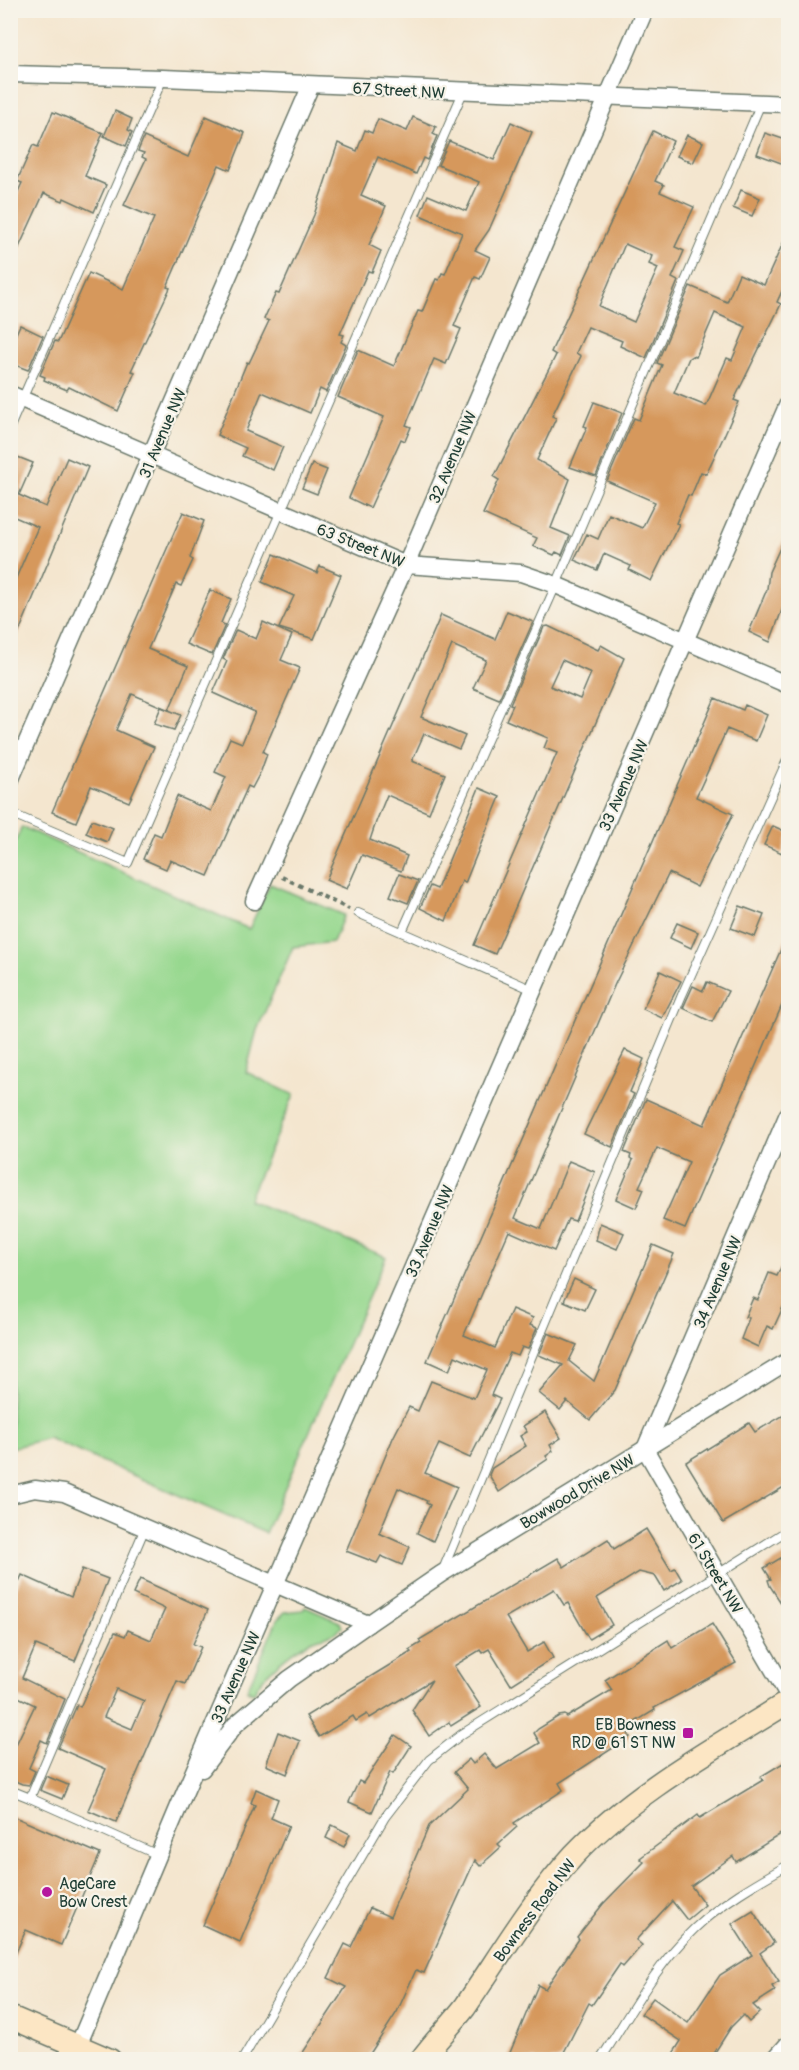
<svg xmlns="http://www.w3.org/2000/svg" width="799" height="2070" font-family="Pangolin,sans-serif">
<rect width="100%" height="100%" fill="#f7f3e8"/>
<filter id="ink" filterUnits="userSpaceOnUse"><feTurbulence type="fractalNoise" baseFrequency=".0167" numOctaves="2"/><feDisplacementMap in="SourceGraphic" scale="12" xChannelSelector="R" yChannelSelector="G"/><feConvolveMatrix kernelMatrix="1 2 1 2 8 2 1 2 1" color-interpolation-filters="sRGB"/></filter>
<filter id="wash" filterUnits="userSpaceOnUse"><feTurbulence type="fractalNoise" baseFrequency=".008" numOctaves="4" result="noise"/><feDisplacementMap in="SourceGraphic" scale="24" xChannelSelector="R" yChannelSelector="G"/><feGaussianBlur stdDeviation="1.35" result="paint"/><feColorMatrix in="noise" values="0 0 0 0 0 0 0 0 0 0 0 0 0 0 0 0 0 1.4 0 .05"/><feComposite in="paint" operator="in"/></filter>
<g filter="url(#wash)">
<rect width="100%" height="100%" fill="#f4e6cf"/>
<g fill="#97d88f" stroke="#5b8a62" stroke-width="1.5">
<path d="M22 827 249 929 270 884 344 915 333 942 293 947 257 1030 246 1072 294 1095 248 1200 386 1257 265 1533 48 1438 11 1448 10 853Z"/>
<path d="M305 1607 340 1622 342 1627C332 1638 321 1636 309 1642 291 1652 262 1674 254 1693L247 1690 277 1620 285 1612 303 1610Z"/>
</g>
<g id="blocks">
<g fill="#d6985c" fill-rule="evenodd">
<path d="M115 111 132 119 128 130 132 132 126 146 104 136Z"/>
<path d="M53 112 103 133 85 176 106 185 94 212 64 198 63 201 44 193 10 267V209L22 183 17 181 33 145 38 147Z"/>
<path d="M206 116 245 133 230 170 219 165 167 287 170 288 131 371 135 372 118 411 69 387 67 390 44 380 45 377 40 375 55 341 58 342 89 273 123 289 154 218 124 205 146 159 142 157 144 153 138 151 144 137 188 157Z"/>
<path d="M413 117 436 127 433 134 437 136 427 160 423 158 416 174 378 157 361 195 386 206 369 245 381 251 372 272 368 271 340 334 344 335 341 342 346 345 326 392 320 389 310 413 262 392 246 431 283 447 273 470 242 456 246 448 217 435 247 362 249 363 269 321 264 319 276 293 279 294 314 215 338 143 357 151 365 130 372 133 378 119 407 131Z"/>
<path d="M511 122 532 132 489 230 475 250 490 257 480 279 475 277 454 326 461 329 446 364 434 359 406 425 411 427 405 441 401 439 370 508 349 498 384 417 338 397 358 350 394 366 418 311 422 312 436 279 439 280 442 273 445 274 462 233 420 215 428 195 466 211 479 182 438 165 449 141 494 160Z"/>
<path d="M653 131 673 141 655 181 664 185 660 192 694 207 675 247 684 251 672 278 678 281 646 358 620 346 622 341 588 327 576 353 581 356 552 416 556 418 537 460 570 479 551 528 570 536 562 555 556 552 554 555 533 546 537 538 483 514 499 480 494 477 556 355 551 352ZM625 244 652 256 649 264 658 268 634 322 599 306Z"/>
<path d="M765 133 789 141V166L757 154Z"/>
<path d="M687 135 703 142 693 163 677 156Z"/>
<path d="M741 190 760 198 752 216 733 208Z"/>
<path d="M789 230V276L777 302 781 304 734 400 739 402 723 438 706 474 701 472 691 496 688 495 676 523 679 524 651 581 629 570 631 566 604 554 597 570 574 560 587 534 598 539 609 514 642 528 655 502 607 481 634 418 639 420 662 365 657 363 690 286 727 302 739 274 764 285ZM715 313 746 327 732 360 727 358 706 406 674 393 689 358 692 356 696 357Z"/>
<path d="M20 325 43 336 28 370 10 363V347Z"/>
<path d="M594 402 622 413 596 476 570 467 587 427 584 426Z"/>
<path d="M10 454 33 463 19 495 46 507 67 458 88 467 11 651 10 592 38 527 10 515Z"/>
<path d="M312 464 327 470 317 494 302 488Z"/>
<path d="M183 512 204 521 190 558 193 560 181 586 176 584 148 649 188 666 169 710 132 694 116 730 154 747 129 802 91 786 76 822 52 812Z"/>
<path d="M789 528V591L770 642 749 632 767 589 769 572Z"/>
<path d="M274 554 317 573 320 566 341 575 314 639 279 628 294 596 262 582Z"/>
<path d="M210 590 231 599 221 623 225 625 212 655 186 644Z"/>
<path d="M507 611 533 622 499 699 473 688 486 660 452 645 421 717 465 736 459 749 424 734 412 761 445 774 429 813 387 795 376 822 370 840 407 856 401 871 362 855 347 889 326 880 441 615 495 639Z"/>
<path d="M263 622 292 635 281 660 300 668 263 752 267 754 261 771 252 788 248 786 208 876 170 860 166 869 143 859 154 833 161 836 177 796 211 811 226 777 215 772 230 738 242 743 255 712 213 693 227 661 223 659 236 630 256 639Z"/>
<path d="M548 626 598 650 601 645 624 658 495 954 474 945 557 753 544 748 548 738 506 720 513 705 510 704 544 627ZM562 660 591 673 580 699 550 686Z"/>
<path d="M715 698 743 710 745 705 767 715 756 741 727 729 696 797 733 814 697 887 669 873 615 984 515 1218 541 1229 569 1161 595 1172 575 1221 568 1219 554 1251 509 1231 464 1335 495 1348 512 1309 533 1318 530 1325 537 1328 528 1349 522 1347 518 1356 510 1353 491 1395 500 1399 470 1458 439 1444 425 1473 457 1487 433 1541 417 1533 430 1505 426 1503 427 1501 398 1488 379 1533 410 1547 402 1565 381 1556 377 1563 346 1551 393 1438 409 1407 418 1411 431 1381 474 1398 487 1370 455 1356 449 1371 427 1361Z"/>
<path d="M161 707 181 715 174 730 154 724Z"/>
<path d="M479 788 500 797 465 883 462 881 446 921 420 908 430 886 437 889Z"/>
<path d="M92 820 113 828 107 842 86 833Z"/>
<path d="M773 826 789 833 782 853 764 845Z"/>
<path d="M399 874 418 881 408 903 390 896Z"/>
<path d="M740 906 764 915 755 937 731 928Z"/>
<path d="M677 923 698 932 691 948 670 938Z"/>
<path d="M789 931V989L685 1229 663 1220 689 1162 657 1148 639 1187 644 1189 636 1208 616 1199 633 1160 630 1158 631 1155 624 1152 646 1099 704 1125Z"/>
<path d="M660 971 681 981 662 1018 643 1009Z"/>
<path d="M707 982 728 991 712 1022 683 1008 693 986 703 991Z"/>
<path d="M625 1050 644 1059 630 1092 634 1094 612 1147 584 1134Z"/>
<path d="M600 1223 624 1233 617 1249 596 1240Z"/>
<path d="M653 1245 674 1254 615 1390 590 1420 567 1401 560 1410 539 1393 563 1365 539 1355 548 1333 577 1345 569 1361 594 1381Z"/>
<path d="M789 1250V1294L773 1329 767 1326 758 1347 741 1339 749 1318 745 1317 753 1298 758 1300 769 1273 777 1276Z"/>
<path d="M574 1279 595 1289 585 1310 564 1301Z"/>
<path d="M545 1412 561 1438 550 1445 553 1451 546 1456 548 1459 499 1492 489 1475 492 1468 526 1446 520 1436 527 1432 523 1426Z"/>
<path d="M789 1412V1484L723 1523 686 1462 749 1423 755 1432Z"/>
<path d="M646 1529 671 1570 675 1568 682 1580 664 1591 655 1576 639 1572 597 1598 612 1625 589 1639 568 1603 564 1605 554 1589 506 1617 527 1652 544 1642 553 1658 511 1685 489 1649 482 1653 480 1650 454 1666 481 1707 451 1726 449 1722 429 1736 412 1710 432 1680 370 1718 367 1714 356 1721 353 1716 319 1737 306 1716 411 1652 409 1650 421 1643 419 1640 558 1558 564 1567 608 1539 614 1549Z"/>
<path d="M789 1553V1615L770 1586 768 1580 771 1579 764 1568Z"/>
<path d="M82 1569 108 1579 75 1661 36 1645 22 1678 65 1699 47 1743 41 1740 29 1768 35 1771 29 1785 22 1784 10 1779V1757L35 1705 14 1695 10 1704V1618L16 1606 10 1601 22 1575 71 1597Z"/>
<path d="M140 1579 208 1610 193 1644 201 1647 185 1684 177 1681 116 1822 88 1810 106 1769 58 1748 77 1705 80 1707 115 1632 125 1636 128 1630 151 1640 165 1609 133 1594ZM116 1689 144 1701 132 1729 104 1717Z"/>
<path d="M712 1624 736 1663 654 1708 655 1710 625 1728 630 1737 559 1783 563 1790 514 1823 517 1827 498 1844 501 1847 480 1866 475 1860 424 1973 416 1970 397 2012 366 2060H298L346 1987 328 1978 345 1944 351 1947 370 1908 390 1917 429 1826 468 1789 454 1772 469 1759 473 1764 484 1754 497 1769 540 1743 534 1733 538 1729 559 1716 565 1715 567 1717 612 1690 605 1680 668 1640 672 1648Z"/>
<path d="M278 1732 300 1741 287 1774 266 1765Z"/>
<path d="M395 1735 411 1746 393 1774 390 1772 372 1812 349 1802 359 1781 363 1783Z"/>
<path d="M783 1763 789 1770V1829L736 1862 733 1856 691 1886 705 1905 687 1920 672 1901 636 1940 642 1945 623 1967 620 1964 592 2005 589 2003 560 2060H507L538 1985 545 1989 579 1939 577 1937 603 1904 644 1862 640 1858 698 1815 700 1818 763 1780 760 1777Z"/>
<path d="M46 1776 68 1785 62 1799 40 1790Z"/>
<path d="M256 1789 278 1799 271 1818 289 1826 240 1942 203 1925 255 1805 251 1803Z"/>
<path d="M10 1815 100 1854 61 1945 26 1930 10 1966Z"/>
<path d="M332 1825 350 1834 344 1847 326 1838Z"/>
<path d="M753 1911 774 1943 760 1953 779 1982 772 1986 775 1991 753 2005 760 2012 749 2022 743 2015 731 2027 710 2060H669L681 2041 641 2014 653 1998 688 2023 720 1975 752 1955 732 1924Z"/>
</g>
</g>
</g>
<g filter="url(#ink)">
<use href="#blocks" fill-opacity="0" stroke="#6a786a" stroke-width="1.5"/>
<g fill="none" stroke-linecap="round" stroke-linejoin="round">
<g stroke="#6a786a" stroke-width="10">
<g id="lane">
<path d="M10 427 163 78"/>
<path d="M10 813 128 863 463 92"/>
<path d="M358 913 533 990"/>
<path d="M402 932 556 585 761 103"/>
<path d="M145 1528 30 1798 158 1855"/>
<path d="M442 1572 682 995 788 758"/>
<path d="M10 1790 30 1798"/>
<path d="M242 2060 385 1817 429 1760 462 1734 788 1530"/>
<path d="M600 2060C629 2016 655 1966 694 1929 721 1903 756 1883 788 1865"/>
</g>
</g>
<g stroke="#6a786a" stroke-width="19">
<g id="street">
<path d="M10 74 163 78 788 104"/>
<path d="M10 394 406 565 521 573 556 585 788 685"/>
<path d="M10 781 311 85"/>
<path d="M254 901 406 565 645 10"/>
<path d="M788 1114 645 1449 788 1695"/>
<path d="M10 1495 35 1489 64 1493 368 1624 441 1574 788 1361"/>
<path d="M202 1769 235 1725 289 1679 368 1624"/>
<path d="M72 2060 184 1794 788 404"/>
<path d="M774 2060 788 2044"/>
</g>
</g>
<g stroke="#6a786a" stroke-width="25">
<g id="secondary">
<path d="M10 2017 110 2060"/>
<path d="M421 2060C435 2041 451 2025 465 2007 500 1956 532 1901 574 1855 634 1791 715 1748 788 1702"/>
</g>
</g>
<path stroke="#6a786a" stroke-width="4" stroke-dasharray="4.5 4.5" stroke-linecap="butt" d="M282 877 349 909"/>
<use href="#lane" stroke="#fff" stroke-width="8"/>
<use href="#street" stroke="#fff" stroke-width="16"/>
<use href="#secondary" stroke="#fce6c4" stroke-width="22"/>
</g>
</g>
<g fill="#b5179e" stroke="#f7f3e8" stroke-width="2">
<rect x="682" y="1727" width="12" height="12" rx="3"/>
<circle cx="47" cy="1892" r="6"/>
</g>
<g text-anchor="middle" stroke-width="4.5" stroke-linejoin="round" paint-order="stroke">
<g font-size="16" fill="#1f3d34" stroke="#f7f3e8">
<text transform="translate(399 90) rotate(3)" y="6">67 Street NW</text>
<text transform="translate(162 433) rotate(-67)" y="6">31 Avenue NW</text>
<text transform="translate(452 457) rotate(-67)" y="6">32 Avenue NW</text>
<text transform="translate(361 545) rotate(22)" y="6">63 Street NW</text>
<text transform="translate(623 785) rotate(-66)" y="6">33 Avenue NW</text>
<text transform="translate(429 1231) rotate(-67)" y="6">33 Avenue NW</text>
<text transform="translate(717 1282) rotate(-67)" y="6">34 Avenue NW</text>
<text transform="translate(577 1491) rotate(-31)" y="6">Bowwood Drive NW</text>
<text transform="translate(716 1573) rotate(59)" y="6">61 Street NW</text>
<text transform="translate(235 1677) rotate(-66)" y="6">33 Avenue NW</text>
<text transform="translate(534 1910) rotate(-53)" y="6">Bowness Road NW</text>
</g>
<g font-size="16" fill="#1f3d34" stroke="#f7f3e8" text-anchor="end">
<text x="676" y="1730">EB Bowness<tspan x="676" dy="18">RD @ 61 ST NW</tspan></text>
<text x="59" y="1889" text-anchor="start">AgeCare<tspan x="59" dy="18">Bow Crest</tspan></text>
</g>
</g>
<rect width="799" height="2070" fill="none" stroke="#f7f3e8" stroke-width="36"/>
</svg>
